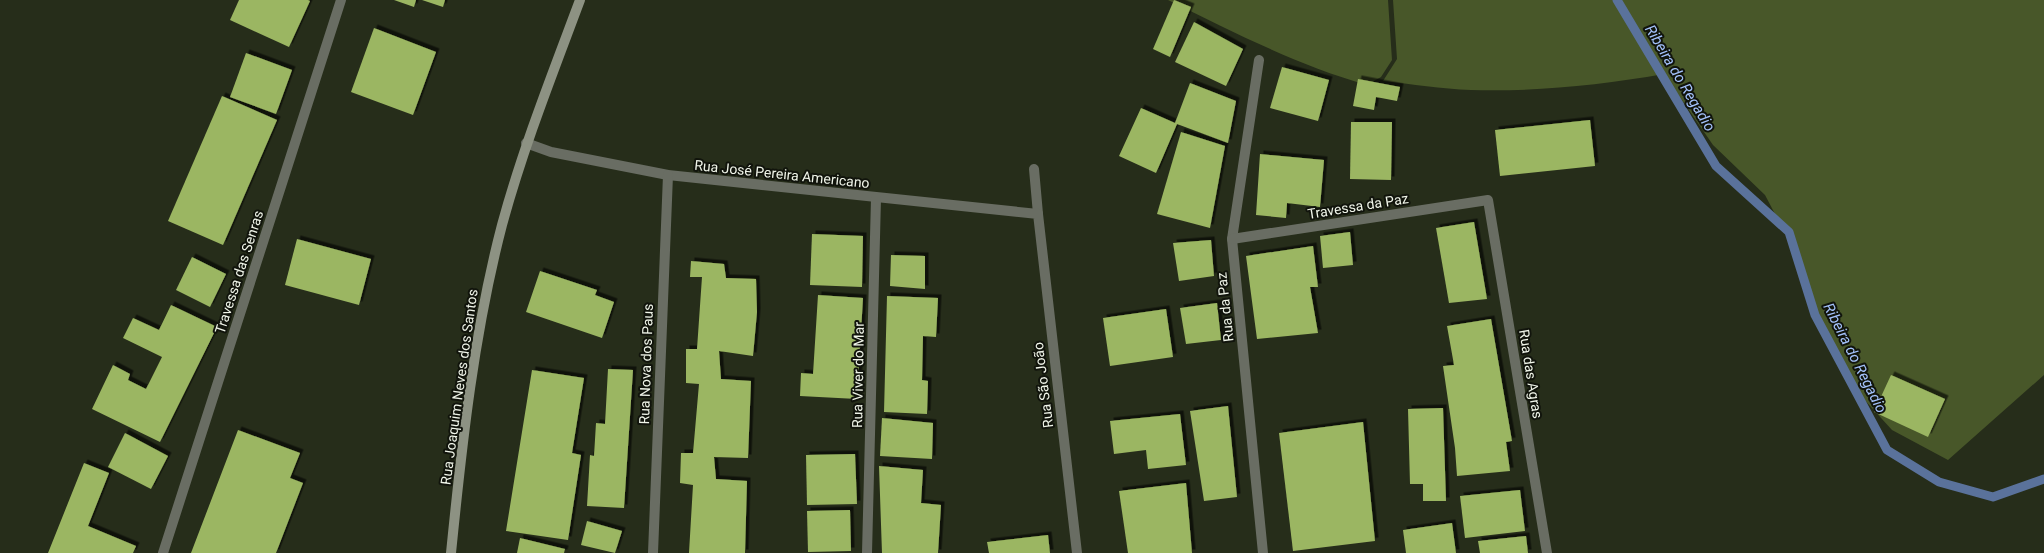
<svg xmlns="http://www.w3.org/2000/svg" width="2044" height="553" font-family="Roboto,sans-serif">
<defs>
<filter id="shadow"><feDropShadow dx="3.5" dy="-3.5" stdDeviation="0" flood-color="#0009"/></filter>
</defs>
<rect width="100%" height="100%" fill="#262d1a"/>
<g fill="#485729">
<path d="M1168 0H1388L1392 60 1381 77 1367 85C1297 65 1233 32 1168 0Z"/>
<path d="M1393 0H2044V375L1948 460 1892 430 1851 385 1826 336 1796 254 1765 195 1713 145 1664 74C1601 85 1535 92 1471 90 1441 89 1412 84 1383 81L1397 59Z"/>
</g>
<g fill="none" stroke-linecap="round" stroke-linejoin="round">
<path stroke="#5a729b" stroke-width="9" d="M1617 0 1716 166 1789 232 1815 315 1887 450 1939 482 1993 497 2044 479"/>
</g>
<g fill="#9bb662" filter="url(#shadow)">
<path d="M239 0H308L310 1 289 47 230 20Z"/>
<path d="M394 0H416L414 7Z"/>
<path d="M422 0H445L443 7Z"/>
<path d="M1174 0 1191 7 1170 57 1153 49Z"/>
<path d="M1194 22 1243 49 1226 86 1175 62Z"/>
<path d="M374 28 436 52 413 115 351 92Z"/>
<path d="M246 53 292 70 276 114 230 97Z"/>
<path d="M1282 67 1329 80 1318 121 1270 108Z"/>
<path d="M1358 79 1400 87 1397 101 1376 97 1374 110 1353 106Z"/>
<path d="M1190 83 1236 101 1228 143 1177 124 1156 173 1119 156 1141 108 1175 123Z"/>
<path d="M222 96 277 120 223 245 168 221Z"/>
<path d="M1590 120 1595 166 1500 176 1495 130Z"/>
<path d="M1351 122H1392L1391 180 1350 179Z"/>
<path d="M1181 132 1225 146 1210 228 1157 214Z"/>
<path d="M1260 154 1324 160 1320 207 1287 203 1286 218 1256 215Z"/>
<path d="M1474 222 1487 299 1449 303 1436 228Z"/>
<path d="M1350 232 1353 265 1323 268 1320 236Z"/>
<path d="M812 234 863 236 862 287 810 285Z"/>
<path d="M297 239 371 259 359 305 285 285Z"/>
<path d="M1211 240 1214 276 1179 281 1173 243Z"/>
<path d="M1313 246 1318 287H1310L1318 333 1257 339 1246 256Z"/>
<path d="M891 255 925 256V289L890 286Z"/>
<path d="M192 257 226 274 210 307 176 290Z"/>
<path d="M691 261 724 264 726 278 756 279 757 312 753 356 719 351 721 379 751 381 748 458 714 457 716 479 747 481 745 553H689L693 485 680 483 681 453H693L699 384 686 383V349H697L702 277H690Z"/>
<path d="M540 271 597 290 595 295 614 302 602 338 526 312Z"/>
<path d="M818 295 863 298 857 399 800 396 801 373 813 374Z"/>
<path d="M887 296 938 298 936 337 923 336 922 380 928 381 927 414 884 412Z"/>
<path d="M1217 303 1221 340 1186 344 1180 308Z"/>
<path d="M171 305 217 327 160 442 92 409 113 365 130 374 128 380 146 389 162 357 123 338 133 318 159 330Z"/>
<path d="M1166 309 1173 357 1110 366 1103 318Z"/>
<path d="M1491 319 1512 441 1506 442 1510 471 1457 476 1455 448 1443 366 1454 365 1447 326Z"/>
<path d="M608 369 633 370 624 508 587 506 590 455 594 456 596 423 605 424Z"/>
<path d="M532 370 584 378 572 453 581 455 568 540 506 531Z"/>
<path d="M1891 375 1945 399 1928 437 1874 412Z"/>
<path d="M1228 406 1237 497 1204 501 1190 411Z"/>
<path d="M1443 408 1446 501H1423V484H1410L1408 409Z"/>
<path d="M1180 414 1186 465 1148 469 1146 450 1114 454 1110 421Z"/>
<path d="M882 418 933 423 932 459 880 456Z"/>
<path d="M1363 422 1375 541 1293 551 1279 433Z"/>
<path d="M238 430 300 453 290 478 303 483 276 553H191Z"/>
<path d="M125 433 168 456 151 489 108 467Z"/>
<path d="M855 454 857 504 807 505 806 455Z"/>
<path d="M84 463 109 473 88 526 136 546 133 553H48Z"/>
<path d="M879 466 923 470 921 503 941 505 938 553H882Z"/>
<path d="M1186 483 1192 553H1128L1119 491Z"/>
<path d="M1520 490 1525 531 1465 538 1460 496Z"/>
<path d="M850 510 851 551 808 552 807 511Z"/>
<path d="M587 521 622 531 615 553 581 545Z"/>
<path d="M1452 523 1456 553H1406L1403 530Z"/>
<path d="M1048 535 1050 553H989L987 542Z"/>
<path d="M1526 536 1528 553H1480L1478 541Z"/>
<path d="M520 538 565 549 564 553H517Z"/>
</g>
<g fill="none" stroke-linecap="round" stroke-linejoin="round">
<path stroke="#696d63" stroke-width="10" d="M1034 169 1038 214"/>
<g stroke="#696d63" stroke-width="10">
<path d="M1259 60 1232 239 1263 553"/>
<path d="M526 143 551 152 668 175 1038 214 1077 553"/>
<path d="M1232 239 1488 200 1547 553"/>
<path d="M163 553 341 0"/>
<path d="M653 553 668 175"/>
<path d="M867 553 876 198"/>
</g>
<path stroke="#8d9283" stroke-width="10" d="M451 553C462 443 474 332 502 225 523 148 552 75 580 0"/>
</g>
<g text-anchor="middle" stroke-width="4" stroke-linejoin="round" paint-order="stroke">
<g font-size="14" fill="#f0f5e9" stroke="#11140c">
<text transform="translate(782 174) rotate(6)" y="5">Rua José Pereira Americano</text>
<text transform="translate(1358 206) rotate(-9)" y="5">Travessa da Paz</text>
<text transform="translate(239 272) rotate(-72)" y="5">Travessa das Senras</text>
<text transform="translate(1225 307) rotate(-96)" y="5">Rua da Paz</text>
<text transform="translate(646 364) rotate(-88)" y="5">Rua Nova dos Paus</text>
<text transform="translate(1531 374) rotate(81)" y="5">Rua das Agras</text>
<text transform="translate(858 375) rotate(-89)" y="5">Rua Viver do Mar</text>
<text transform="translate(1043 385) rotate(-97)" y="5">Rua São João</text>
<text transform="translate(459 387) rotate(-82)" y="5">Rua Joaquim Neves dos Santos</text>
</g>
<g font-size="15" font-style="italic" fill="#a4c2fb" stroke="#11140c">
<text transform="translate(1680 78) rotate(59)" y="5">Ribeira do Regadio</text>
<text transform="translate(1855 358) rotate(63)" y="5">Ribeira do Regadio</text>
</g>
</g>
</svg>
